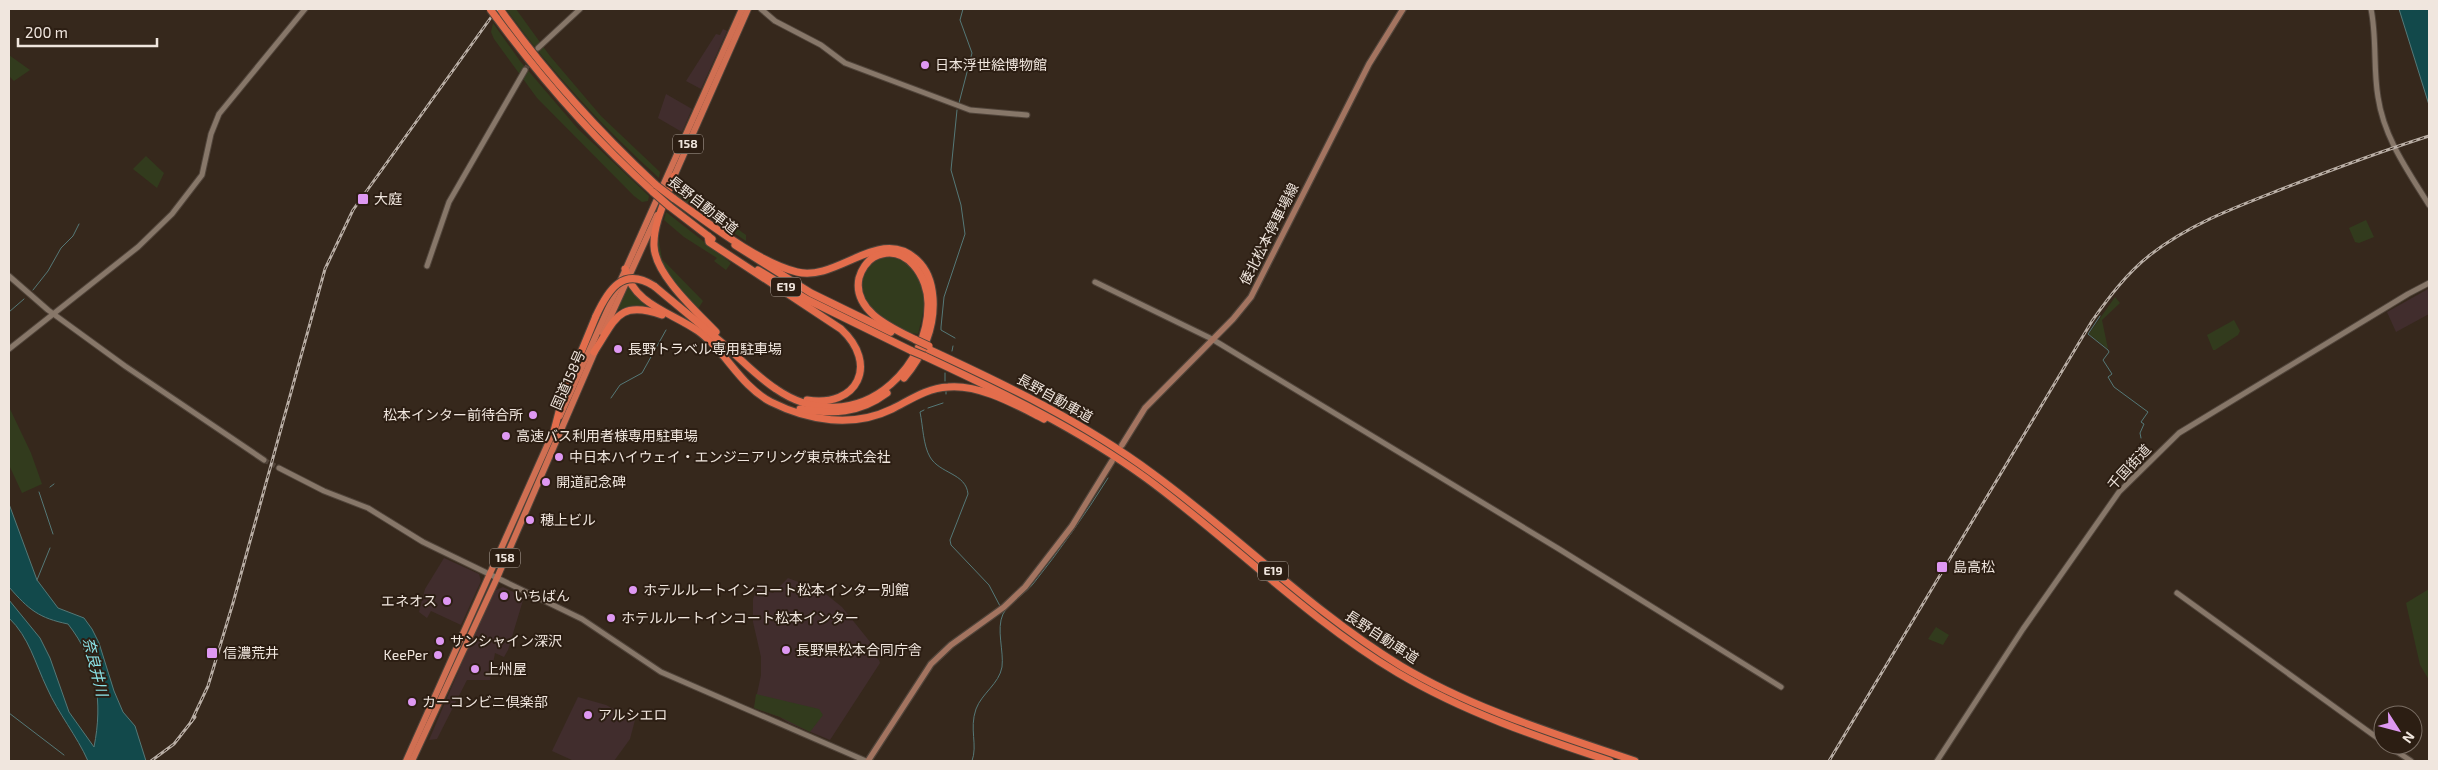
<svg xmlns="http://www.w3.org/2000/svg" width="2438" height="770" font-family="'Exo 2','Noto Sans JP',sans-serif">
<rect width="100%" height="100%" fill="#36281c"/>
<g fill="#412d2d">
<path d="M723 29 727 31 701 89 686 81 716 34 720 35Z"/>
<path d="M666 94 692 109 682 132 658 118Z"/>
<path d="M2428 289 2429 314 2396 332 2387 312Z"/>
<path d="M444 558 479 574 481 581 461 625 431 611 427 618 419 612 425 589Z"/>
<path d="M788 578 822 591 842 607 871 643 867 651 879 660 880 663 830 740 789 723 780 717 754 708 761 675V657L753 622V599L757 588 773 593Z"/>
<path d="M503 587 524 597 508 650 504 657 495 653 490 680H467L437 739 429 740 483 614 496 590Z"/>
<path d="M578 697 606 705 635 720 630 739 614 761H574L552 751Z"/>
</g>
<g fill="#323b1d">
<path d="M506 9H516L550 56 601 116 660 172 659 178C602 126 551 72 506 9Z"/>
<path d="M493 23 520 61 578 129 649 196 648 201 642 202 634 196 537 98 494 39 491 32Z"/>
<path d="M9 55 30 70 14 81 9 76Z"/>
<path d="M146 156 164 173 157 188 133 169Z"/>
<path d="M678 190 685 191 746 235V241L678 196 675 192Z"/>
<path d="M666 212 731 263 726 270 714 261 717 258 684 237 664 220Z"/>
<path d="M2366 220 2374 237 2359 243 2355 242 2349 228Z"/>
<path d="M658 234 662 259 703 301 698 309C678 290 652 263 658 234Z"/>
<path d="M885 256 908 261C928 293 927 298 918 334 880 331 832 280 885 256Z"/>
<path d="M628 285 633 293 648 305 647 308 633 306 617 310Z"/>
<path d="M2115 297 2120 303 2102 320 2108 349 2089 334Z"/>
<path d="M2234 320 2240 331 2238 335 2215 350H2213L2207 335Z"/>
<path d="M9 407 31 453 42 484 22 493 9 465Z"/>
<path d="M2429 589V680L2420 665 2406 603Z"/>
<path d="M1936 627 1949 635 1943 645 1928 639Z"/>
<path d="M756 694 819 709 823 715 810 732 780 717 754 708Z"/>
</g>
<g fill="#12494b" stroke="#557877">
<path d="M2399 9H2429V105Z"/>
<path d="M9 504 37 580 58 608 84 618 92 629 99 643 114 691 123 712 135 726 146 761H88C77 736 58 713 47 688 35 663 29 637 9 618V600L40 638 50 658 69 712 94 747C103 702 97 661 68 624 39 618 29 610 9 587Z"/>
</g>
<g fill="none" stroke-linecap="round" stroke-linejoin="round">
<g stroke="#557877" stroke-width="1">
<path d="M959 103 972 53 960 20 963 9"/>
<path d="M33 290 48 271 61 248 73 236 79 224"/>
<path d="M9 312 24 299"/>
<path d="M2100 316 2088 334 2108 350 2109 352 2103 360 2112 374 2108 377 2114 387 2148 412 2141 422 2144 424 2140 433 2141 438"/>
<path d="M955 338 941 330V327L944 297 965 234 961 205 951 170 957 110"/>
<path d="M952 351 953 346"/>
<path d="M945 381V373"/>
<path d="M946 391V394"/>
<path d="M611 398 620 385 642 373 666 330"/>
<path d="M928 408 943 403"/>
<path d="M924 410 920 412C923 426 923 445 930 457 940 474 966 473 968 494L950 540 951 545 989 585 1000 606"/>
<path d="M50 487 54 484"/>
<path d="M39 492 53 534"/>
<path d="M37 580 50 548"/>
<path d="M9 713 64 755"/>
<path d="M972 761C978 745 969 729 976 709 982 693 999 684 1002 667 1004 651 996 629 1003 614 1009 603 1025 594 1033 584 1060 550 1085 515 1108 478"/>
</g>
<g stroke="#524439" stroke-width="5" stroke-dasharray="5 2.5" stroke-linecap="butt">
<path d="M525 70 538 48"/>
<path d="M264 460 279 468"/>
</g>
<g stroke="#50443a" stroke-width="7">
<g id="tertiary">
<path d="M761 9 775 21 821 45 845 63 970 110 1027 115"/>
<path d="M2371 9C2377 38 2373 68 2378 97 2384 138 2408 171 2429 205"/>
<path d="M538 48 580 9"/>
<path d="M427 266 449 202 525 70"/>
<path d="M9 276 48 310 125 366 264 460"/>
<path d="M1095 282 1212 339 1559 549 1781 687"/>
<path d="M9 349 138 247 172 214 202 175 211 134 219 114 305 9"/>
<path d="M279 468 324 491 368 508 423 542 582 619 661 672 866 761"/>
<path d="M2177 593 2383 742"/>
<path d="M2387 745 2411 761"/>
<path d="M1937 761 2023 629 2119 492 2179 433 2408 294 2429 283"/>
</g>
</g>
<g stroke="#50443a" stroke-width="8">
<g id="secondary">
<path d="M1122 445 1145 408 1233 319 1251 297 1369 64 1403 9"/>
<path d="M868 761 931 664 951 645 1004 607 1025 587 1072 526 1112 461"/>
</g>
</g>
<g stroke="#50443a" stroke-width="8">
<g id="trunk">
<path d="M672 181 748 9"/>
<path d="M603 333 657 215"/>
<path d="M560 416 742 9"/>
<path d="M406 761 555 428"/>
<path d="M412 761 497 578 596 349"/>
</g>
</g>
<g stroke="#50443a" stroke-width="9">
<g id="motorway">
<path d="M500 9C546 74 598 131 656 185"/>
<path d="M496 17C543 81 594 139 653 192"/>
<path d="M674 176C667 197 653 223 654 246 655 275 697 312 716 332"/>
<path d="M673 198C707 222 757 262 797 272 838 282 880 225 917 260 928 270 932 284 933 298 935 327 923 356 904 378"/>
<path d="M669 206 712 239"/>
<path d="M708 236 709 242 841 329C879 364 858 408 807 400"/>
<path d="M735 245 811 293 891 332"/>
<path d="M625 269C634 305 671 312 698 331 725 350 740 386 771 402 809 421 853 428 892 409 910 400 927 388 948 387 980 384 1016 405 1044 419"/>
<path d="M758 270 808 300 912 351"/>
<path d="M654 286C677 305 699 323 721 342 739 357 756 376 776 389 812 414 857 414 891 384 914 364 928 335 928 305 929 278 906 241 874 257 867 261 861 270 859 278 852 311 892 328 916 340"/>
<path d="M928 349C1006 385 1083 422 1152 473 1237 535 1311 611 1401 666 1473 709 1556 734 1635 761"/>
<path d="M594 352C615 321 617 299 662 315"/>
<path d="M924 356C1001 392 1077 428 1146 478 1232 541 1306 618 1398 673 1464 712 1537 737 1610 761"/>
<path d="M800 409C832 414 859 414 887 393"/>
<path d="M554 431 563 396 596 316"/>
</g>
</g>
<use href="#tertiary" stroke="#877769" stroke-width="5"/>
<use href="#secondary" stroke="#a37460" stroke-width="5.5"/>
<use href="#trunk" stroke="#d06f52" stroke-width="6"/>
<use href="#motorway" stroke="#e36d4c" stroke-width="7"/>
<g stroke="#b9aea5" stroke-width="3">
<g id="rail">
<path d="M191 722 208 686 233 603 325 269 353 210 497 9"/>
<path d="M151 761 174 744 195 717"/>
<path d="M1829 761 2092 321C2109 297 2127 273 2150 255 2190 224 2236 207 2282 189 2331 170 2379 152 2429 136"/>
</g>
</g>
<use href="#rail" stroke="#2c1e13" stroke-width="1" stroke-dasharray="4" stroke-linecap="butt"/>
<g stroke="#50443a" stroke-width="9" stroke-linecap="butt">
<g id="motorway-bridge">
<path d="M490 9 496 17"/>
<path d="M656 185 673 198"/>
<path d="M653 192 669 206"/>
<path d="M596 316C608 290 623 266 654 286"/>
<path d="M916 340 929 346"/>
<path d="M912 351 924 356"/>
</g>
</g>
<use href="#motorway-bridge" stroke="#e36d4c" stroke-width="7"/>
</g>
<g fill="#de98f2" stroke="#2c1e13" stroke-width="2">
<circle cx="925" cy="65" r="5"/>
<rect x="357" y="193" width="12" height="12" rx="2.5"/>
<circle cx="618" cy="349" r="5"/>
<circle cx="533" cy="415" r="5"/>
<circle cx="506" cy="436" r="5"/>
<circle cx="559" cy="457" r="5"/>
<circle cx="546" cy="482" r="5"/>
<circle cx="530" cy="520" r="5"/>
<rect x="1936" y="561" width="12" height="12" rx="2.5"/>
<circle cx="633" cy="590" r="5"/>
<circle cx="504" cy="596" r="5"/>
<circle cx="447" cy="601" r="5"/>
<circle cx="611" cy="618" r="5"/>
<circle cx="440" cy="641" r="5"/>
<circle cx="786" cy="650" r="5"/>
<rect x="206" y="647" width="12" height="12" rx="2.5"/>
<circle cx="438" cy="655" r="5"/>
<circle cx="475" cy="669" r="5"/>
<circle cx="412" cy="702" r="5"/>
<circle cx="588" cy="715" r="5"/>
</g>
<g text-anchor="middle" stroke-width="4" stroke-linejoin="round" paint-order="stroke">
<g fill="#2c1e13" stroke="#b5aaa1" stroke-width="1">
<rect x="673" y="134.5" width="30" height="19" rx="4"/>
<rect x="771" y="277.5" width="30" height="19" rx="4"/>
<rect x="490" y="548.5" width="30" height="19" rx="4"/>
<rect x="1258" y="561.5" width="30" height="19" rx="4"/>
</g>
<g font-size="12" font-weight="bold" fill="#f0e6de">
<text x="688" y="148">158</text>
<text x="786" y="291">E19</text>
<text x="505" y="562">158</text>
<text x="1273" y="575">E19</text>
</g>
<g font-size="14" fill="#f0e6de" stroke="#2c1e13" text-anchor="start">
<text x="935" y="70">日本浮世絵博物館</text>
<text x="374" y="204">大庭</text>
<text x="628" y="354">長野トラベル専用駐車場</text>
<text x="523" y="420" text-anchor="end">松本インター前待合所</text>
<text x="516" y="441">高速バス利用者様専用駐車場</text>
<text x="569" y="462">中日本ハイウェイ・エンジニアリング東京株式会社</text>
<text x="556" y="487">開道記念碑</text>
<text x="540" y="525">穂上ビル</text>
<text x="1953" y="572">島高松</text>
<text x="643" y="595">ホテルルートインコート松本インター別館</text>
<text x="514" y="601">いちばん</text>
<text x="437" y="606" text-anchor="end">エネオス</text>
<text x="621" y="623">ホテルルートインコート松本インター</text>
<text x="450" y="646">サンシャイン深沢</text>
<text x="796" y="655">長野県松本合同庁舎</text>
<text x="223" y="658">信濃荒井</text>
<text x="428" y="660" text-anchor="end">KeePer</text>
<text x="485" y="674">上州屋</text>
<text x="422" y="707">カーコンビニ倶楽部</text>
<text x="598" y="720">アルシエロ</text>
</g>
<g font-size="14" fill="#f0e6de" stroke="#2c1e13">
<text transform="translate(703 205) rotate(38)" y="5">長野自動車道</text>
<text transform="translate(1269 234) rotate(-63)" y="5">倭北松本停車場線</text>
<text transform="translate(568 380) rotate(-66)" y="5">国道158号</text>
<text transform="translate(1055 398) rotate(29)" y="5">長野自動車道</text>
<text transform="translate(2129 467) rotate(-47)" y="5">千国街道</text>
<text transform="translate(1382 637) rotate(33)" y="5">長野自動車道</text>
</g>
<g font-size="15" font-style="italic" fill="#8be3e7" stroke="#2c1e13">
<text transform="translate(95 667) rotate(76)" y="5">奈良井川</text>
</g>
</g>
<rect width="2438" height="770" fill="none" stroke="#f0e6de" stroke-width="20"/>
<g transform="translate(2398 730) rotate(126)"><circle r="24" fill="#2c1e13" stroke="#7a6e64"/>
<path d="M0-4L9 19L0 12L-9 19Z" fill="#de98f2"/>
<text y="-8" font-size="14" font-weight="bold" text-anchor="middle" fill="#f0e6de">N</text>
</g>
<path d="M18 38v8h139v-8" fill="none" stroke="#f0e6de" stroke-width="2.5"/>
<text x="25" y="38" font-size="15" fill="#f0e6de" stroke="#2c1e13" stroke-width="4" paint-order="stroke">200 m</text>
</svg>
